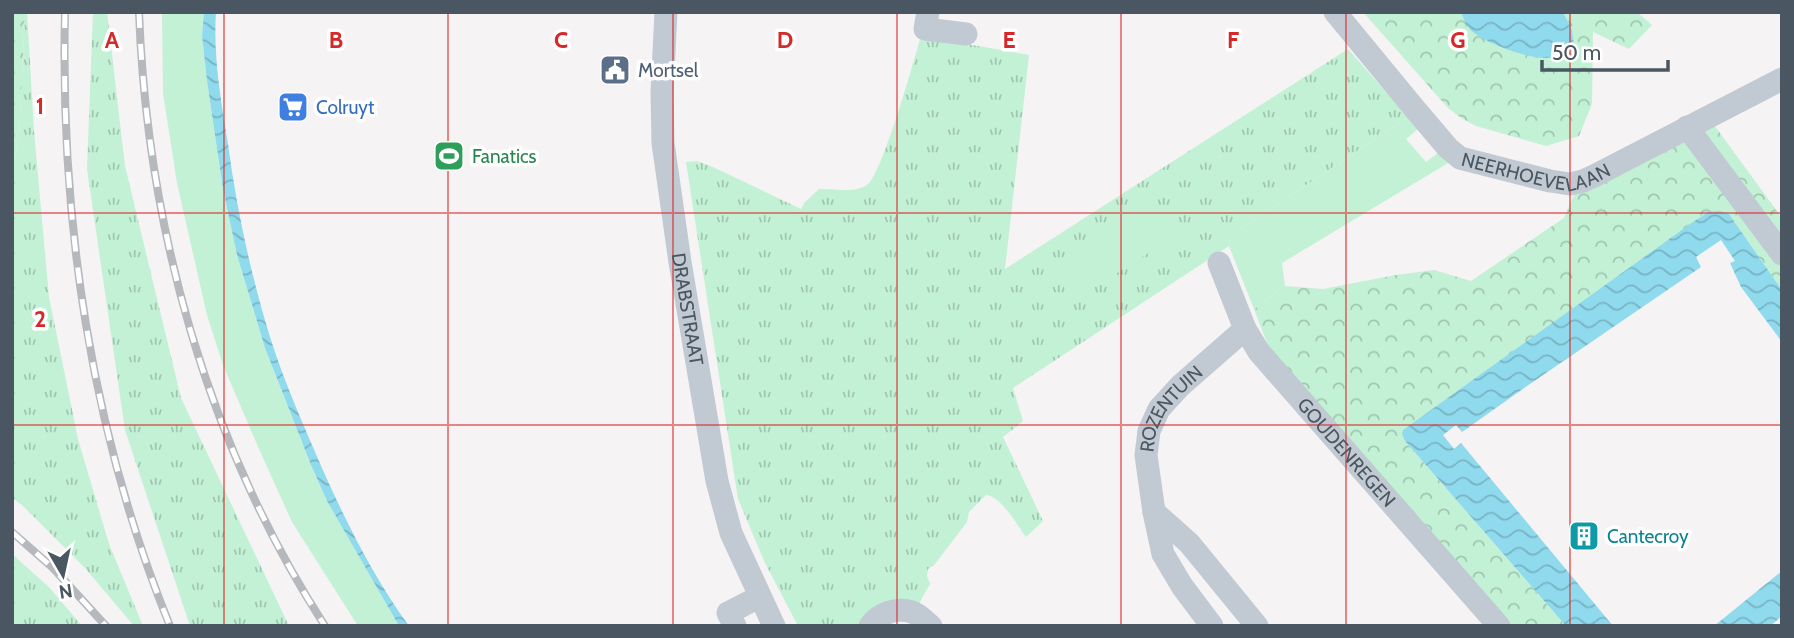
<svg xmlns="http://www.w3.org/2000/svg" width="1794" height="638" font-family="Cabin,sans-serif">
<defs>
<pattern id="grass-tufts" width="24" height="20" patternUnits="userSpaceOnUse" patternTransform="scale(1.75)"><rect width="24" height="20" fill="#c3f1d5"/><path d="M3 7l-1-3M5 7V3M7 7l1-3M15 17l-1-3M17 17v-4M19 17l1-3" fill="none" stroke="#a0c6b0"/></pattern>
<pattern id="forest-crowns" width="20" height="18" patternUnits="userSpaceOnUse" patternTransform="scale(1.75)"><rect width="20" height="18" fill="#c3f1d5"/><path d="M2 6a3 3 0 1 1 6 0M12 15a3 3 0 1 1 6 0" fill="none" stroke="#a0c6b0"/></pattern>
<pattern id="water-waves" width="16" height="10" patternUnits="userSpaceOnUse" patternTransform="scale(1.75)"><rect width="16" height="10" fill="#90daee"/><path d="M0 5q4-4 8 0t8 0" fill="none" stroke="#78b4c4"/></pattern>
</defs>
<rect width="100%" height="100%" fill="#f5f3f3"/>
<g fill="url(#grass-tufts)">
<path d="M25 12H27L34 131 49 297 78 439 109 544 143 626H134L85 568 22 505 12 498V172L19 137Z"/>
<path d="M93 12H107L125 166 181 398 289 626H190L125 430 87 169Z"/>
<path d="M921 36 1029 55 1005 269 1348 49 1408 117 1230 236 1229 246 1013 388 1023 421 1003 437 1043 521 1026 537C1017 525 1001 496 986 495L969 512 967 522 935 564 928 569 927 576 930 584 922 598 917 608 867 626H798L765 563 738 499 686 162 697 161 715 168 801 209 805 202 819 189C836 188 853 194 867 185 882 175 914 60 921 36Z"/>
<path d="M12 554 49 587 82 626H12Z"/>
</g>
<g fill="url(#forest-crowns)">
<path d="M12 12H25L19 137 12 172Z"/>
<path d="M1363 12H1461L1469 29 1572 30 1563 12H1637L1652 25 1629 49 1593 32 1592 104 1579 136 1546 146 1476 126 1461 118 1448 108Z"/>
<path d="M1712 122 1782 218V290L1729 214 1405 441 1566 626H1511L1270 351 1254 309 1285 286 1323 289 1396 275 1434 270 1471 281 1564 218 1574 195Z"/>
</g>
<g fill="#c3f1d5">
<path d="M162 12H204L202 36 207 81 223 189 237 255 265 348 311 465 327 501 399 626H358L292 522 259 449 223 365 207 315 177 183 163 93Z"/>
<path d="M1408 117 1419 128 1406 139 1426 162 1439 152 1448 163 1282 263 1285 286 1254 309 1229 246 1230 236Z"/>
<path d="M1155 199 1177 235 1073 301 1050 266Z"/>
</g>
<g fill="url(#water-waves)">
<path d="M204 12H216C213 56 221 101 228 144 237 211 251 276 271 340 285 384 304 426 322 468 346 522 374 578 409 626H399L327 501 311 465 265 348 237 255 223 189 207 81 202 36Z"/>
<path d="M1461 12H1563L1572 30 1574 47C1565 54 1556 58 1544 58 1526 58 1478 41 1468 27 1465 23 1463 17 1461 12Z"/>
<path d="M1720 211 1729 214 1782 290V342L1741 287 1730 263 1735 261 1721 240 1696 257 1701 267 1527 386 1462 432 1456 425 1443 435 1454 449 1461 443 1613 626H1566L1405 441 1402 434 1403 430 1693 222 1708 212Z"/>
<path d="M1782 571V616L1770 626H1714Z"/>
</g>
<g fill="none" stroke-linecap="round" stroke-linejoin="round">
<g stroke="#c1cad2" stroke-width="23">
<path id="s1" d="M666 12 662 92 663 143 680 262 717 481 731 533 774 626"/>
<path d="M928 12 925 29 966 34"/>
<path id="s2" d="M1335 12 1414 108 1448 148 1460 158 1550 181 1570 184 1583 181 1594 176 1782 79"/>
<path d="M1687 127 1782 254"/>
<path id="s3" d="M1219 263 1245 329 1259 352 1499 626"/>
<path d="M1154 512 1189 543 1257 626"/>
<path d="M735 626 728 613 759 597"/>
<path d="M870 626C879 613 897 607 912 612 920 615 925 621 931 626"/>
<path id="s4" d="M1212 626 1182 586 1163 554 1154 512 1146 455 1149 431 1159 409 1180 386 1245 329"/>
</g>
<g stroke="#b5b8bd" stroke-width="8">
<g id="rail">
<path d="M65 12C60 221 91 432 170 626"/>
<path d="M139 12C147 227 207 444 325 626"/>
<path d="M12 532 53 568 106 626"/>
</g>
</g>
<use href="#rail" stroke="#fff" stroke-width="5" stroke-dasharray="16" stroke-linecap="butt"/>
</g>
<path fill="none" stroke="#d62828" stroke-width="2" stroke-opacity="0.55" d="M224 12V626M448 12V626M673 12V626M897 12V626M1121 12V626M1346 12V626M1570 12V626M12 213H1782M12 425H1782"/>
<defs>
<g id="civic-square" transform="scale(1.575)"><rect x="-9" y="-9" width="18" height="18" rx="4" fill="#5c6f8a" stroke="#fff"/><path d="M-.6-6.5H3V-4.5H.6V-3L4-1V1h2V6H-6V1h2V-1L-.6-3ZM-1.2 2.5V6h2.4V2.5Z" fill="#fff"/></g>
<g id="supermarket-square" transform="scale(1.575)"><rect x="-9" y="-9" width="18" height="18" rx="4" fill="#3f7fe0" stroke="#fff"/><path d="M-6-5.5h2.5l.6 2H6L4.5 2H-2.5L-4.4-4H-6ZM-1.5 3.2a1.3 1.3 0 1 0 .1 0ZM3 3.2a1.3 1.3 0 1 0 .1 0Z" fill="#fff"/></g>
<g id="stadium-square" transform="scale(1.575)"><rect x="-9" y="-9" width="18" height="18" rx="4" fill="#2e9e5b" stroke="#fff"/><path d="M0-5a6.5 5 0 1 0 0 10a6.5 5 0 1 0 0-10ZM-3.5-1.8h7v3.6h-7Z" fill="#fff"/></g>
<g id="building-square" transform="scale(1.575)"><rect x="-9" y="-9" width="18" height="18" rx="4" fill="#0f9aa8" stroke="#fff"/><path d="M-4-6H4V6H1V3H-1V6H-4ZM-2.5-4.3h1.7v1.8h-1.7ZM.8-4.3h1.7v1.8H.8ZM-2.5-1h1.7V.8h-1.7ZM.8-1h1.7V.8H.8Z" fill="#fff"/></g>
</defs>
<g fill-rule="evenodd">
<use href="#civic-square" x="615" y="70"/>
<use href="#supermarket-square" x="293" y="107"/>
<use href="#stadium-square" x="449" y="156"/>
<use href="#building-square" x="1584" y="536"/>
</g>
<g text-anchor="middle" stroke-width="7" stroke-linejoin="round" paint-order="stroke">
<g font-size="19" fill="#4e5e75" stroke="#fff" text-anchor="start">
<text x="638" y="77">Mortsel</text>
</g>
<g font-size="19" fill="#366cbe" stroke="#fff" text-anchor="start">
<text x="316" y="114">Colruyt</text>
</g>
<g font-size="19" fill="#27864d" stroke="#fff" text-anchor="start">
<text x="472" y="163">Fanatics</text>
</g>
<g font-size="19" fill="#4a5661" stroke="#fff">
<text dy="7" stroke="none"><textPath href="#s2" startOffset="271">NEERHOEVELAAN</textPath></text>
<text dy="7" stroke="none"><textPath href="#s1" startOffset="299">DRABSTRAAT</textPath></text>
<text dy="7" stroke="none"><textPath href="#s4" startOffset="242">ROZENTUIN</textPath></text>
<text dy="7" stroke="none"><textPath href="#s3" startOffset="231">GOUDENREGEN</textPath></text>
</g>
<g font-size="19" fill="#0d838f" stroke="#fff" text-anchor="start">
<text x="1607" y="543">Cantecroy</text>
</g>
</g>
<g font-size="23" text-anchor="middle" font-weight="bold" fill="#d62828" stroke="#fff" stroke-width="7" stroke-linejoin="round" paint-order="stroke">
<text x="112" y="48">A</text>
<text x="336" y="48">B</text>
<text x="561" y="48">C</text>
<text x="785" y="48">D</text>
<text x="1009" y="48">E</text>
<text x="1233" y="48">F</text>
<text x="1458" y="48">G</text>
<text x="40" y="114">1</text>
<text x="40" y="327">2</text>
</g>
<rect width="1794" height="638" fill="none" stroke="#4a5661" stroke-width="28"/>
<g transform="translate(63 575) rotate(171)" stroke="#ffffff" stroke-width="5" paint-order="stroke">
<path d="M0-5L12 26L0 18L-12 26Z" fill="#4a5661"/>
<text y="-10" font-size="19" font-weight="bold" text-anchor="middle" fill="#4a5661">N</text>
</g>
<path d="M1542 60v10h126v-10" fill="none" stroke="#4a5661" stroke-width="3.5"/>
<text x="1552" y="60" font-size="21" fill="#4a5661" stroke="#ffffff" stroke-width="5" paint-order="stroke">50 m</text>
</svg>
